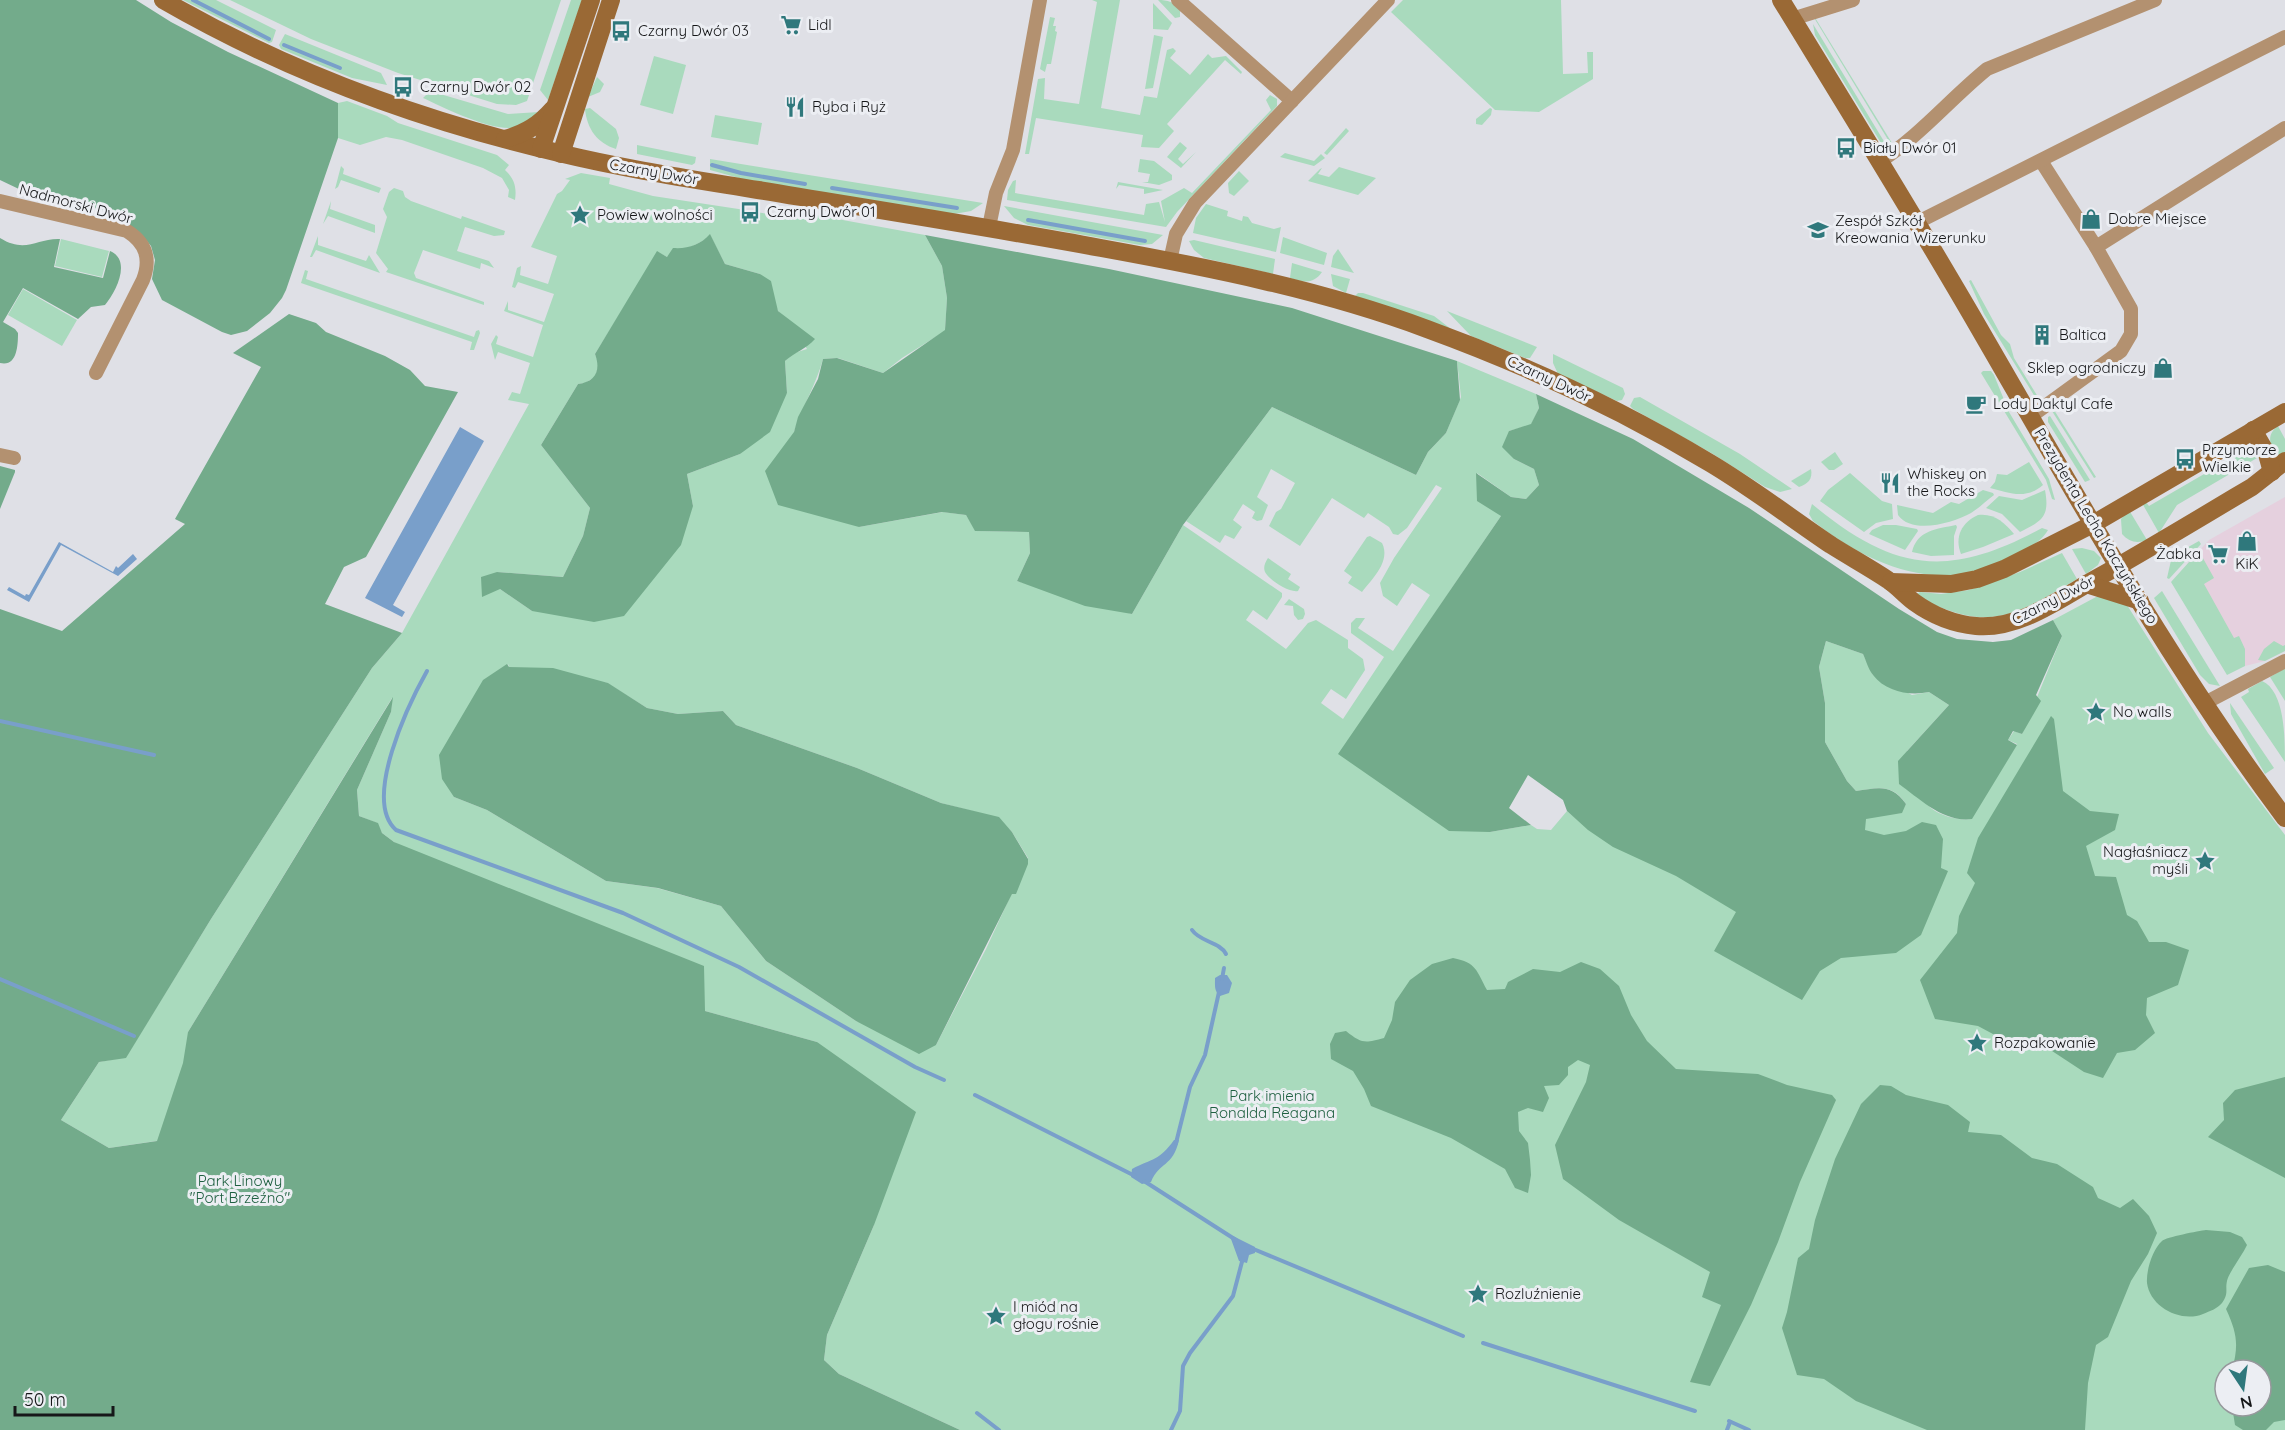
<svg xmlns="http://www.w3.org/2000/svg" width="2285" height="1430" font-family="Quicksand,sans-serif">
<rect width="100%" height="100%" fill="#dfe0e6"/>
<path fill="#e5d0de" d="M2285 497V651L2265 661 2245 666 2187 564 2209 540Z"/>
<g fill="#a9dabd" fill-rule="evenodd">
<path d="M183 0H216L276 30 272 42 269 43Z"/>
<path d="M230 0H561L527 101 516 105 497 104 398 73 311 39Z"/>
<path d="M571 0H582L548 100 540 90Z"/>
<path d="M1092 0H1120L1101 108 1140 115 1144 96 1157 98 1167 50 1173 48 1176 51 1170 58 1190 75 1208 54 1212 58 1226 56 1242 72 1241 74 1225 60 1167 124 1174 131 1159 148 1141 147 1143 135 1036 118 1029 154H1025L1038 79 1045 78 1044 99 1079 104 1097 2Z"/>
<path d="M1158 0C1168 0 1174 2 1180 10V17L1175 18Z"/>
<path d="M1403 0H1561L1563 74 1588 73 1587 52H1593V79L1539 112 1495 110 1391 12Z"/>
<path d="M1153 3 1172 23 1168 30 1153 29Z"/>
<path d="M1813 16H1814L1895 148H1893Z"/>
<path d="M1050 17 1055 18 1053 26H1056L1055 31 1057 32 1051 64H1047L1045 72 1040 69Z"/>
<path d="M1813 24 1888 148 1881 143 1815 35Z"/>
<path d="M285 34 381 73 387 85 352 78 281 49 279 45Z"/>
<path d="M1154 35 1163 37 1153 88 1145 89Z"/>
<path d="M654 56 686 65 673 114 640 105Z"/>
<path d="M597 77 604 84 600 92 588 97Z"/>
<path d="M430 91 508 114 539 112C533 117 527 123 520 126 499 136 443 107 423 98Z"/>
<path d="M1270 95 1277 99V106L1177 212 1166 227 1007 200 1008 190 1013 181 1016 180 1015 193 1144 215 1146 204 1159 202 1165 222 1161 201 1184 188 1192 193 1271 110 1266 100Z"/>
<path d="M347 101 387 116 398 123 497 155 509 165 505 170C514 178 517 187 515 200L508 197 509 190 502 178 483 168 402 140 386 137 360 145 338 138V103Z"/>
<path d="M590 108 616 129 619 138 616 149C597 143 587 129 585 109Z"/>
<path d="M1490 108 1492 109 1491 115 1482 125 1476 124V119Z"/>
<path d="M715 115 762 123 758 145 711 137Z"/>
<path d="M1346 128 1349 131 1327 155 1324 153Z"/>
<path d="M1180 142 1187 148 1178 159 1183 164 1196 152 1181 168 1167 157Z"/>
<path d="M637 145 696 157 695 163 692 165 637 154Z"/>
<path d="M1285 153 1314 161 1321 154 1325 158 1314 166 1280 157Z"/>
<path d="M710 159 983 203 971 211 954 214 750 181 710 170Z"/>
<path d="M1140 159 1154 161 1172 175V180L1159 185 1142 182H1148L1150 174 1138 172Z"/>
<path d="M341 166 344 169 343 174 381 188 379 193 341 180 338 187 335 189Z"/>
<path d="M1339 167 1376 178 1358 195 1308 181 1320 169 1322 168 1318 174 1329 177Z"/>
<path d="M1239 171 1249 181 1234 196 1229 193 1228 183Z"/>
<path d="M581 173 610 178 609 184 653 196 745 210V214L755 216 756 212 775 215 777 208 925 235 942 266 947 298 945 331 902 358 883 373 838 358 823 359C816 385 802 407 794 432L859 527 943 512 966 515 976 531 1029 532 1030 553 1017 581 1132 614 1183 525 1282 593V597L1267 620 1253 610 1246 620 1286 649 1308 623 1316 620 1348 640V648L1363 659 1365 670 1346 699 1331 689 1321 703 1343 719 1384 657 1351 633V623L1356 618H1365L1358 628 1393 651 1430 595 1412 583 1397 606 1383 596 1380 583 1394 558 1442 488 1436 485 1407 528 1398 535 1393 534 1389 527 1368 513 1364 518 1332 498 1300 546 1269 526 1276 512 1281 509 1295 483 1271 469 1257 497 1268 505 1262 520 1257 521 1252 518 1255 512 1243 504 1233 520 1242 527 1234 539 1225 535 1220 543 1186 521 1272 407 1416 475 1428 452 1446 433 1461 397 1457 361 1536 394 1539 408 1531 425 1509 431 1514 459 1534 469 1539 485 1526 499 1511 497 1477 473 1501 516 1339 754 1490 832 1531 825 1537 829 1551 830 1567 811 1581 823 1901 813 1906 804C1892 783 1878 788 1856 791L1847 781 1825 742V703L1819 667 1826 641 1863 654 1873 675 1912 695 1929 692 1949 705 1907 751C1911 761 1924 802 1931 808 1941 816 1959 821 1971 819L2017 744 2008 740 2014 731 2022 734 2062 636 2053 620 2096 597 2100 596 2127 605 2208 733 2285 835V1430H960L839 1374 824 1360 827 1335 874 1225 817 1042 705 1011 394 842 382 833 377 823 359 816 357 790 391 712 392 698 188 1032 367 1125 156 1141 109 1148 61 1120 99 1062 126 1057 211 919 372 668 402 633 529 404 508 400 512 392 520 394 530 363 498 352 495 360 491 344 496 335 498 337 496 344 533 357 543 325 504 311 508 301V310L544 322 554 294 518 282 515 288 512 287 517 268 521 266 520 275 548 284 557 256 531 247 557 194 562 191 570 180 565 179ZM710 235 725 264 760 274 778 311 790 322 807 349 794 353 785 361 787 393 740 454 687 474 693 506 532 611 500 589 497 572 563 577 583 536 590 508 541 445 578 384 585 383 595 377 599 365 595 354 658 252 667 257C681 249 698 247 710 235ZM508 664 509 667 607 683 647 708 678 714 723 711 736 725 857 768 941 803 999 818 1012 832 1028 858 986 949 936 1045 856 1021 766 961 721 906 657 888 606 881 487 810 454 797ZM2225 1370H2261V1406H2225Z"/>
<path d="M1118 182 1163 190 1144 194V189L1119 185 1116 189Z"/>
<path d="M394 188 403 191 405 197 411 201 461 219 462 216 505 231 504 235 494 236 465 227 457 251 489 261 494 268 481 263 480 269 423 250 414 273 416 278 484 302V305L386 272 388 269 376 253 387 217 383 209 389 192Z"/>
<path d="M331 201 330 209 375 225V233L328 216 323 224Z"/>
<path d="M1206 204 1228 211 1227 216 1242 221 1243 216 1248 217 1252 223 1274 229 1281 227 1276 252 1193 233 1196 218Z"/>
<path d="M1004 206 1163 235 1152 244 1140 245 1028 225 1014 218Z"/>
<path d="M318 236V245L366 261 369 255 380 273 316 250 312 257H310Z"/>
<path d="M1283 237 1327 253 1324 265 1280 253Z"/>
<path d="M61 239 109 251 102 277 55 266Z"/>
<path d="M1194 240 1275 259 1273 274 1204 258 1194 250 1189 241Z"/>
<path d="M1338 249 1354 273 1331 267 1333 256Z"/>
<path d="M1292 263 1322 272C1313 285 1303 282 1290 278Z"/>
<path d="M305 270 308 271 306 279 474 337 476 331 479 330 480 333 474 350H470L472 342 301 283Z"/>
<path d="M1331 274 1350 279 1346 293 1333 286Z"/>
<path d="M1971 280 2001 335 2010 344 2014 358 2038 397H2035L1984 314 1969 281Z"/>
<path d="M23 289 77 320 62 346 8 315Z"/>
<path d="M1358 293H1363L1434 316 1451 329 1355 296Z"/>
<path d="M1447 311 1537 347 1530 358H1525L1471 336Z"/>
<path d="M1553 354 1623 388 1625 394 1622 400 1617 401 1558 374 1553 363Z"/>
<path d="M1983 371H1991L1994 375 2009 412 2049 479 2055 500 2052 499 2046 480 1981 373Z"/>
<path d="M1640 397 1740 454 1792 489 1780 492 1765 487 1713 454 1633 409 1630 406 1634 398Z"/>
<path d="M2054 410 2096 477 2094 478 2052 411Z"/>
<path d="M2050 416 2090 480 2085 482 2048 422V417Z"/>
<path d="M2278 426 2285 439V453L2277 460C2272 447 2264 436 2278 426Z"/>
<path d="M2243 446 2251 447 2259 455 2257 458 2177 505 2159 533 2142 503 2145 501 2149 506 2230 459 2227 454Z"/>
<path d="M1835 452 1843 464 1834 470H1829L1821 462Z"/>
<path d="M2029 462 2043 485C2026 500 2009 493 1990 488L1995 482 1997 474 2007 475Z"/>
<path d="M1811 469C1813 479 1808 484 1799 487L1791 481Z"/>
<path d="M1850 473 1882 501 1892 504 1893 519 1876 523 1864 532 1820 501 1828 490Z"/>
<path d="M1983 490 1993 493 1994 495C1986 501 1979 508 1971 513 1953 523 1912 535 1898 515L1897 505 1933 513 1951 502 1959 504Z"/>
<path d="M2045 490C2050 517 2042 521 2020 532L2002 514 1986 508 1999 496 2022 500Z"/>
<path d="M1812 504C1894 572 1948 579 2042 528L2048 530C2040 544 2025 549 2012 556 2004 560 1995 566 1987 569 1924 589 1862 560 1813 521L1809 514Z"/>
<path d="M2129 510 2147 540C2137 544 2129 542 2122 534L2121 519Z"/>
<path d="M1978 515C1994 513 2004 522 2014 534L1983 547 1961 554C1954 537 1962 522 1978 515Z"/>
<path d="M1883 525H1896L1917 529 1918 531 1905 550 1869 534 1872 530Z"/>
<path d="M1956 525 1957 527 1954 536V555L1931 556 1912 552C1917 530 1937 529 1956 525Z"/>
<path d="M1370 536 1382 543C1391 561 1373 578 1362 592L1348 583 1352 577 1344 571 1367 537Z"/>
<path d="M2199 541 2201 544 2169 579 2167 578 2172 556Z"/>
<path d="M2082 548 2094 551 2101 558 2098 565 2086 574 2072 549Z"/>
<path d="M2199 551 2214 578 2204 584 2234 638 2239 636 2245 649V666L2227 675 2171 582Z"/>
<path d="M2062 553 2077 579C2013 617 1988 633 1918 597L1917 594 1920 592 1941 594 1969 590 2020 572Z"/>
<path d="M1268 558 1291 574 1288 579 1300 587 1298 591C1289 593 1269 580 1265 572 1263 567 1265 563 1268 558Z"/>
<path d="M2162 591 2220 686 2209 684 2200 675 2154 598Z"/>
<path d="M1289 599 1304 609 1305 614 1303 619 1298 620 1294 615 1293 606 1284 605Z"/>
<path d="M2274 641 2283 646 2285 645V651L2265 661 2258 660 2264 649Z"/>
<path d="M2285 668V701L2270 677Z"/>
<path d="M2262 681C2285 691 2285 738 2285 762L2241 697 2249 692 2248 689Z"/>
<path d="M2230 703 2274 768 2265 774 2231 714Z"/>
</g>
<g fill="#73ab8b">
<path d="M0 0H136L171 22 228 52 338 103V138L286 290 282 298 270 313 247 331 231 335 222 332 162 300 152 279 155 260 151 246 141 234 122 224 123 215 21 190 0 180Z"/>
<path d="M710 234 725 264 760 274 771 281 778 311 815 339C806 349 795 352 785 361L787 393 770 432 740 454 687 474 693 506 681 545 624 616 594 622 532 611 500 589 482 597 481 577 497 572 563 577 583 536 590 508 541 445 578 384C596 382 601 370 595 354L657 251 667 257 673 248C688 249 700 245 710 234Z"/>
<path d="M925 235 1109 269 1292 308 1457 361 1460 400 1446 433 1428 452 1416 475 1272 407 1183 525 1132 614 1085 606 1017 581 1030 553 1029 532 975 531 966 515 942 512 859 527 778 505 765 471 794 432 798 417 818 379 823 359 837 358 883 373 945 330 947 298 942 266Z"/>
<path d="M0 238C26 254 37 238 60 239L54 267 103 278 110 251C132 260 116 292 105 305L91 307 78 319 23 288 3 322 15 329 18 333C18 346 17 367 0 363Z"/>
<path d="M289 314 316 323 326 332 385 356 410 370 425 386 458 392 366 557 344 567 325 604 402 633 372 668 211 919 126 1058 99 1062 61 1120 109 1148 157 1141 183 1063 188 1032 393 697 391 712 357 790 359 816 378 823 382 833 394 842 704 966 705 1011 817 1042 916 1112 874 1225 827 1335 824 1360 839 1374 960 1430H0V609L62 631 185 524 175 519 261 367 233 353Z"/>
<path d="M1536 394 1633 439 1749 508 1899 609 1937 632 1957 639 1993 642 2011 640 2053 620 2062 636 2036 695 2041 701 2022 734 2013 731 2008 740 2017 745 1972 819C1944 823 1920 799 1899 784L1898 761 1949 705 1929 692C1910 696 1886 692 1873 675 1868 669 1866 660 1863 654L1826 641 1819 667 1825 703V742L1847 781 1856 791C1878 788 1891 783 1906 804L1902 813 1866 819 1865 830 1884 835 1906 831 1922 822 1936 825 1943 839 1941 868 1948 871 1921 935 1896 953 1841 958 1820 971 1802 1000 1714 951 1736 912 1676 876 1613 847 1588 830 1567 811 1563 800 1528 775 1509 808 1531 825 1490 832 1449 831 1338 754 1501 516 1477 501 1476 473 1511 497 1526 499 1539 485 1534 469 1514 459 1502 447 1509 431 1531 424 1539 408Z"/>
<path d="M0 466 15 470V472L0 509Z"/>
<path d="M507 664 509 667 553 668 608 683 647 708 678 714 723 711 736 725 857 768 941 803 999 817 1012 832 1028 859V864L1016 894H1012L936 1045 919 1054 856 1021 766 961 721 906 658 888 606 881 487 810 454 797 442 779 439 755 483 680Z"/>
<path d="M2051 716 2054 719 2063 791 2090 811 2119 814 2115 830 2086 846 2095 876 2116 877 2127 915 2137 921 2149 942H2166L2189 950 2178 985 2147 998 2146 1015 2155 1033 2135 1050 2117 1053 2103 1078 2084 1072 2049 1049 2024 1042 2006 1041 1978 1026 1935 1019 1920 980 1957 933 1959 916 1975 883 1967 873 1978 838Z"/>
<path d="M1453 958C1477 963 1476 970 1487 990L1505 989 1508 982 1533 969 1560 972 1581 962 1600 969 1619 986 1631 1015 1647 1041 1676 1069 1758 1074 1787 1085 1832 1095 1836 1100 1800 1182 1778 1242 1751 1305 1710 1386 1690 1382 1721 1305 1702 1297 1710 1272 1619 1220 1563 1179 1555 1145 1586 1082 1590 1065 1578 1060 1568 1067V1075L1559 1085 1544 1086 1549 1098 1543 1112 1528 1108 1518 1112 1519 1131 1528 1143 1530 1160 1531 1175 1528 1193 1515 1188 1505 1169 1451 1138 1371 1106 1364 1089 1353 1071 1331 1059 1330 1044 1335 1033 1346 1031C1362 1044 1365 1043 1384 1038L1392 1020 1395 1002 1410 980 1432 964Z"/>
<path d="M2285 1077V1178L2208 1137 2224 1120 2223 1103 2235 1090Z"/>
<path d="M1880 1085 1891 1086 1906 1095 1948 1105 1970 1122 1968 1132 2001 1135 2032 1158 2057 1164 2093 1187 2098 1198 2120 1208 2133 1199 2149 1216 2157 1233 2148 1254 2131 1281 2108 1337 2096 1345 2088 1383 2085 1430H1927L1856 1401 1824 1379 1797 1375 1782 1328 1787 1312 1798 1258 1809 1249 1815 1220 1835 1159 1861 1104Z"/>
<path d="M2206 1230 2230 1232 2242 1237 2247 1245C2243 1254 2228 1274 2227 1281 2225 1290 2229 1293 2222 1303 2217 1309 2210 1311 2203 1314 2181 1323 2150 1307 2147 1283 2146 1270 2153 1249 2162 1241 2166 1237 2199 1231 2206 1230Z"/>
<path d="M2268 1265 2285 1272V1420L2274 1422 2266 1430H2243L2235 1425 2232 1406H2261V1370H2232C2239 1345 2237 1333 2226 1309L2249 1268Z"/>
</g>
<g fill="#799fca">
<path d="M460 427 484 441 393 605 405 612 402 617 365 598Z"/>
<path d="M59 542 113 572 116 566 118 568 133 554 137 559 118 576 61 545 29 602 7 590 9 587 25 596 26 594 29 595Z"/>
<path d="M1220 975H1227L1232 983 1229 993 1220 996C1214 991 1215 986 1215 978Z"/>
<path d="M1174 1140H1179C1173 1167 1159 1162 1151 1182L1142 1184 1131 1177 1132 1169C1153 1158 1159 1161 1174 1140Z"/>
<path d="M1233 1236 1255 1247V1253L1249 1255 1247 1263 1239 1261 1231 1239Z"/>
</g>
<g fill="none" stroke-linecap="round" stroke-linejoin="round">
<g stroke="#799fca" stroke-width="4">
<path d="M193 0 269 39"/>
<path d="M284 45 340 68"/>
<path d="M712 165 741 173 805 184"/>
<path d="M832 188 957 208"/>
<path d="M1028 220 1145 241"/>
<path d="M427 671C409 703 362 800 396 830L623 913 739 967 915 1067 944 1080"/>
<path d="M0 721 154 755"/>
<path d="M1192 930C1200 942 1220 942 1226 954"/>
<path d="M0 979 134 1036"/>
<path d="M1222 979 1224 968"/>
<path d="M975 1095 1135 1176"/>
<path d="M1176 1143 1190 1087 1205 1055 1219 992"/>
<path d="M1144 1181 1236 1240"/>
<path d="M1251 1248 1463 1336"/>
<path d="M1483 1343 1695 1411"/>
<path d="M977 1413 999 1430"/>
<path d="M1729 1421 1749 1430"/>
<path d="M1171 1430 1180 1411 1183 1366 1190 1353 1233 1296 1243 1258"/>
<path d="M1727 1430 1730 1422"/>
</g>
<g stroke="#b39170" stroke-width="14">
<path d="M1178 0 1292 101"/>
<path d="M1792 19 1853 0"/>
<path d="M2041 161 2096 247"/>
<path d="M1879 162C1920 136 1950 99 1987 69L2155 0"/>
<path d="M0 201 127 231C146 243 151 259 143 280L96 373"/>
<path d="M1916 223 2285 37"/>
<path d="M989 227 996 193 1013 150 1040 0"/>
<path d="M1170 261 1176 234 1195 203 1388 0"/>
<path d="M2030 417 2121 351 2131 334V309L2096 247 2285 128"/>
<path d="M0 455 14 458"/>
<path d="M2203 704 2285 661"/>
</g>
<g stroke="#9a6935" stroke-width="18">
<path d="M163 0C286 71 422 121 559 153 625 169 692 179 758 190 872 209 987 227 1101 248 1211 268 1322 290 1427 329 1526 365 1620 409 1710 463 1752 488 1791 518 1831 545 1850 557 1870 568 1888 580 1898 587 1905 595 1914 602 1932 615 1954 624 1976 626 2020 630 2062 597 2099 577 2145 551 2190 524 2235 497L2252 487 2285 461"/>
<path d="M1781 0C1849 111 1918 222 1983 335 2078 499 2171 666 2285 818"/>
<path d="M505 139C526 133 539 125 553 109"/>
<path d="M541 149 591 0"/>
<path d="M561 154 611 0"/>
<path d="M2253 430 2267 454 2272 472"/>
<path d="M1891 582 1951 584 1977 579 2004 569 2093 524 2285 412"/>
<path d="M2086 584 2140 601"/>
</g>
</g>
<defs>
<g id="supermarket-bare" transform="scale(1.62)"><path d="M-6-5.5h2.5l.6 2H6L4.5 2H-2.5L-4.4-4H-6ZM-1.5 3.2a1.3 1.3 0 1 0 .1 0ZM3 3.2a1.3 1.3 0 1 0 .1 0Z" fill="#2f787c" stroke="#eceef3" stroke-width="2.5" paint-order="stroke"/></g>
<g id="bus-bare" transform="scale(1.62)"><path d="M-5-6H5V4H4V6H2V4H-2V6H-4V4H-5ZM-3.5-4V0h7V-4ZM-3.5 1.2v1.5H-2V1.2ZM2 1.2v1.5H3.5V1.2Z" fill="#2f787c" stroke="#eceef3" stroke-width="2.5" paint-order="stroke"/></g>
<g id="restaurant-bare" transform="scale(1.62)"><path d="M-5-6h1v4h1v-4h1v4h1v-4h1v5L-1.5 .5V6h-2V.5L-5-1ZM5-6V6H3V1.5H1.5Q1.5-4 5-6Z" fill="#2f787c" stroke="#eceef3" stroke-width="2.5" paint-order="stroke"/></g>
<g id="sight-bare" transform="scale(1.62)"><path d="M0-6L1.8-2.2L6-1.7L2.9 1.2L3.7 5.4L0 3.3L-3.7 5.4L-2.9 1.2L-6-1.7L-1.8-2.2Z" fill="#2f787c" stroke="#eceef3" stroke-width="2.5" paint-order="stroke"/></g>
<g id="shop-bare" transform="scale(1.62)"><path d="M-5-2.5h2.3a2.7 3.5 0 0 1 5.4 0H5L5.5 6h-11ZM-1.5-2.5h3a1.5 2.3 0 0 0-3 0Z" fill="#2f787c" stroke="#eceef3" stroke-width="2.5" paint-order="stroke"/></g>
<g id="school-bare" transform="scale(1.62)"><path d="M0-5L7-2L0 1L-7-2ZM-4 1L0 2.5L4 1V4Q0 6-4 4Z" fill="#2f787c" stroke="#eceef3" stroke-width="2.5" paint-order="stroke"/></g>
<g id="building-bare" transform="scale(1.62)"><path d="M-4-6H4V6H1V3H-1V6H-4ZM-2.5-4.3h1.7v1.8h-1.7ZM.8-4.3h1.7v1.8H.8ZM-2.5-1h1.7V.8h-1.7ZM.8-1h1.7V.8H.8Z" fill="#2f787c" stroke="#eceef3" stroke-width="2.5" paint-order="stroke"/></g>
<g id="cafe-bare" transform="scale(1.62)"><path d="M-5.5-4.5H6V0H3Q3 3.5 0 3.5H-2.5Q-5.5 3.5-5.5 0ZM3-3.2v2h1.7v-2ZM-6 4.5H4V6H-6Z" fill="#2f787c" stroke="#eceef3" stroke-width="2.5" paint-order="stroke"/></g>
</defs>
<g fill-rule="evenodd">
<use href="#supermarket-bare" x="791" y="25"/>
<use href="#bus-bare" x="621" y="31"/>
<use href="#bus-bare" x="403" y="87"/>
<use href="#restaurant-bare" x="795" y="107"/>
<use href="#bus-bare" x="1846" y="148"/>
<use href="#bus-bare" x="750" y="212"/>
<use href="#sight-bare" x="580" y="215"/>
<use href="#shop-bare" x="2091" y="219"/>
<use href="#school-bare" x="1818" y="230"/>
<use href="#building-bare" x="2042" y="335"/>
<use href="#shop-bare" x="2163" y="368"/>
<use href="#cafe-bare" x="1976" y="404"/>
<use href="#bus-bare" x="2185" y="459"/>
<use href="#restaurant-bare" x="1890" y="483"/>
<use href="#shop-bare" x="2247" y="541"/>
<use href="#supermarket-bare" x="2218" y="554"/>
<use href="#sight-bare" x="2096" y="712"/>
<use href="#sight-bare" x="2205" y="861"/>
<use href="#sight-bare" x="1977" y="1043"/>
<use href="#sight-bare" x="1478" y="1294"/>
<use href="#sight-bare" x="996" y="1316"/>
</g>
<g text-anchor="middle" stroke-width="6" stroke-linejoin="round" paint-order="stroke">
<g font-size="15" fill="#161719" stroke="#eceef3" text-anchor="start">
<text x="808" y="30">Lidl</text>
<text x="638" y="36">Czarny Dwór 03</text>
<text x="420" y="92">Czarny Dwór 02</text>
<text x="812" y="112">Ryba i Ryż</text>
<text x="1863" y="153">Biały Dwór 01</text>
<text x="767" y="217">Czarny Dwór 01</text>
<text x="597" y="220">Powiew wolności</text>
<text x="2108" y="224">Dobre Miejsce</text>
<text x="1835" y="226">Zespół Szkół<tspan x="1835" dy="17">Kreowania Wizerunku</tspan></text>
<text x="2059" y="340">Baltica</text>
<text x="2146" y="373" text-anchor="end">Sklep ogrodniczy</text>
<text x="1993" y="409">Lody Daktyl Cafe</text>
<text x="2202" y="455">Przymorze<tspan x="2202" dy="17">Wielkie</tspan></text>
<text x="1907" y="479">Whiskey on<tspan x="1907" dy="17">the Rocks</tspan></text>
<text x="2201" y="559" text-anchor="end">Żabka</text>
<text x="2247" y="569" text-anchor="middle">KiK</text>
<text x="2113" y="717">No walls</text>
<text x="2188" y="857" text-anchor="end">Nagłaśniacz<tspan x="2188" dy="17">myśli</tspan></text>
<text x="1994" y="1048">Rozpakowanie</text>
<text x="1495" y="1299">Rozluźnienie</text>
<text x="1013" y="1312">I miód na<tspan x="1013" dy="17">głogu rośnie</tspan></text>
</g>
<g font-size="15" fill="#161719" stroke="#eceef3">
<text transform="translate(654 172) rotate(10)" y="5">Czarny Dwór</text>
<text transform="translate(76 204) rotate(15)" y="5">Nadmorski Dwór</text>
<text transform="translate(1549 379) rotate(25)" y="5">Czarny Dwór</text>
<text transform="translate(2096 526) rotate(59)" y="5">Prezydenta Lecha Kaczyńskiego</text>
<text transform="translate(2053 600) rotate(-27)" y="5">Czarny Dwór</text>
</g>
<g font-size="15" fill="#1f6041" stroke="#eceef3">
<text x="1272" y="1101">Park imienia<tspan x="1272" dy="17">Ronalda Reagana</tspan></text>
<text x="240" y="1186">Park Linowy<tspan x="240" dy="17">"Port Brzeźno"</tspan></text>
</g>
</g>
<g transform="translate(2243 1388) rotate(167)"><circle r="28" fill="#eceef3" stroke="#96989c" stroke-width="1.5"/>
<path d="M0-4.5L10 22L0 15L-10 22Z" fill="#2f787c"/>
<text y="-9" font-size="16" font-weight="bold" text-anchor="middle" fill="#161719">N</text>
</g>
<path d="M15 1406v9h98v-9" fill="none" stroke="#161719" stroke-width="3"/>
<text x="24" y="1406" font-size="18" fill="#161719" stroke="#eceef3" stroke-width="4.5" paint-order="stroke">50 m</text>
</svg>
